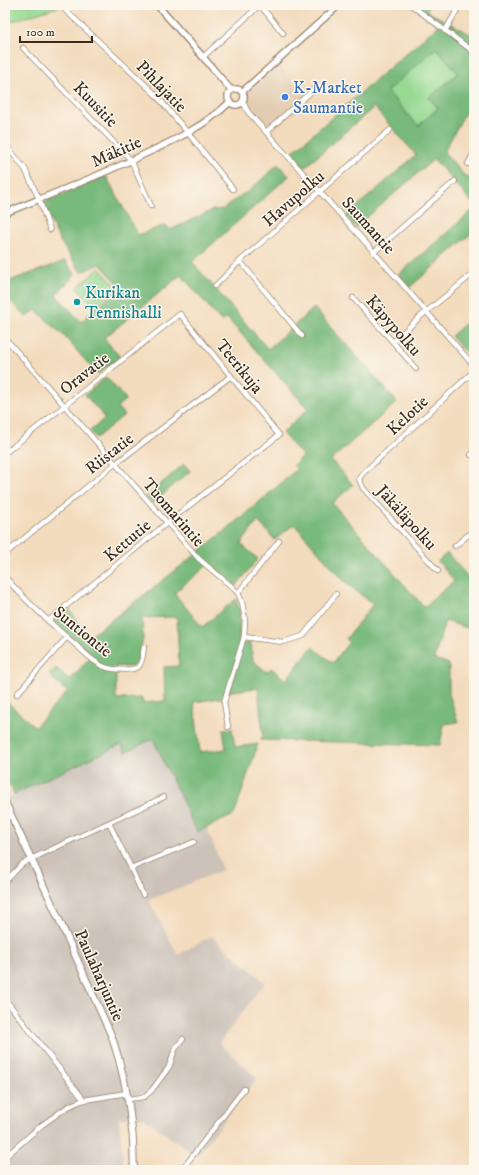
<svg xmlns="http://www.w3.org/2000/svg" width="479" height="1175" font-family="'IM FELL DW Pica',serif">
<rect width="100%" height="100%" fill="#fbf7ec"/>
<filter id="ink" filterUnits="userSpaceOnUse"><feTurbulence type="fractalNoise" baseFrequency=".025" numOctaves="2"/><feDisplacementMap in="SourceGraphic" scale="8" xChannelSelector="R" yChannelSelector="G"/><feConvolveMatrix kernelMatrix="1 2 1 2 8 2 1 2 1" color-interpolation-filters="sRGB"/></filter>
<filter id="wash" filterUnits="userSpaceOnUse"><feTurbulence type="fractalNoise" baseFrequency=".012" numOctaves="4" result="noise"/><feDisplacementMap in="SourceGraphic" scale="16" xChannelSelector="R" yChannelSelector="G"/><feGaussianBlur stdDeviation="0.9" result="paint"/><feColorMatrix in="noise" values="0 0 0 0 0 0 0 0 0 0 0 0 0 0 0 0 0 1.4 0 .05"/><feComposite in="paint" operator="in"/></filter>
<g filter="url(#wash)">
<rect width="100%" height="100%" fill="#f3dbbd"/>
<path fill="#e3cdb2" d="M279 65 309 100 272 132 251 109 248 103V98L249 93 252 88Z"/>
<path fill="#ccc2b9" d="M153 739 197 832 207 828 223 870 149 900 178 955 211 936 265 982 219 1043 257 1078 197 1156 143 1118H119L124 1170H5V800L14 794 122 744 126 752Z"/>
<g fill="#95d992" stroke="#688258">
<path d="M5 5H60L61 6 6 23 5 22Z"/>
<path d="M436 48 458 73 430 98 438 108 418 126 387 91Z"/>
<path d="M99 268 116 286 95 306 77 288Z"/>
</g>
<g fill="#78b97c" stroke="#5a724d" fill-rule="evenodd">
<path d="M414 5H429L427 11 474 36V96L444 152 464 175 474 180V205L434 159 356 227 346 216 416 155 374 107 304 168 291 153 439 25ZM436 48 458 73 429 98 438 108 418 126 387 91Z"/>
<path d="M278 164 289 176 192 262 268 349 314 308 397 402 331 460 353 485 332 503 424 607 454 581 438 561 447 553 469 578 474 573V630L445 621 434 659 449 664V694L458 722 444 724 440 745 260 740 263 736 258 688 223 692 221 698 194 702 200 752 226 749 223 729 232 728 235 747 258 744 234 815 197 832 153 739 125 752 122 744 14 794 5 774V700L35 727 67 692 49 675 56 668 70 680 92 655 54 622 69 609 89 637C160 583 230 529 297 469L293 465 303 456 282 433 308 409 227 318 222 322 181 275 104 338 120 357 97 374 65 337 36 310 26 317 5 295V288L9 281 65 261 75 274 56 295 81 322 120 286 100 264 81 272 60 241 45 208 44 202 106 176 138 235 162 226 168 227 170 230 213 210 223 209 243 194 248 192ZM258 521 275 540 294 524 346 583 373 604 346 639 349 642 333 663 312 647 286 680 271 668 267 672 253 661 251 643 239 644 240 612 236 599 202 627 174 593 209 564 236 586 258 559 241 544ZM177 617 179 666 164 667 165 701 142 703V698L116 699V666L127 667 133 666 137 662 143 639 142 618Z"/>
<path d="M474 209V231L409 288 398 275Z"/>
<path d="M474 316V362L451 336Z"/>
<path d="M106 377 126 399 117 407 124 415 96 438 90 431 105 418 85 395Z"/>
<path d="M184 464 190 471 152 504 146 497Z"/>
</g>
</g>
<g filter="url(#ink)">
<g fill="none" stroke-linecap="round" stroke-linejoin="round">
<g stroke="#97826e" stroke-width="6">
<g id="minor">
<path d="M411 5 474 52"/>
<path d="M64 9 155 94 188 133 233 189"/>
<path d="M445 31 460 5"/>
<path d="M23 48 131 160 151 206"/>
<path d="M203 57 260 5 283 33"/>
<path d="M243 102 248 112 374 252 474 366"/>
<path d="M266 132 313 90"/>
<path d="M5 144 25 169 39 199 50 230"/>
<path d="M468 164 474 153"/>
<path d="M374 252 455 181"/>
<path d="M240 261 302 336"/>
<path d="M215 286 240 261 390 130"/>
<path d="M353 298 393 342 416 369"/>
<path d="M5 338 199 559 231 586 238 593 242 602 245 619 244 637 224 702 228 727"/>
<path d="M393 342 421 316 474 273"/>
<path d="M5 453 180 314 279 435 167 523 48 621"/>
<path d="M471 455 474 452"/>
<path d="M455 546 474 530"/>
<path d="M5 554 115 464 231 376"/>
<path d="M438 571 363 488 359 479 362 474 474 371"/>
<path d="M5 577C27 602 51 624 76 645 85 653 94 663 105 667 112 670 133 671 138 667 143 663 143 652 144 647"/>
<path d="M238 593 279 541"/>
<path d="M244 637 283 642 303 636 336 594"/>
<path d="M17 694 67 637"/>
<path d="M109 823 131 868 143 895"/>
<path d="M131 868 194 842"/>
<path d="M5 882 22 864 31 859 164 797"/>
<path d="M5 999 84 1100"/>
<path d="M128 1099 144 1097 152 1090 169 1067 175 1049 183 1039"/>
<path d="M5 1157 42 1125 66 1108 76 1103 84 1100 127 1093"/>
<path d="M179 1170 187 1163 244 1089"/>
</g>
</g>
<g stroke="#97826e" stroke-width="8">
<g id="tertiary">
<path d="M157 5 203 57 231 90"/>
<circle cx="236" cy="97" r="8"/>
<path d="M243 91 339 5"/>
<path d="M5 213C52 194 99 176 145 154 175 140 205 126 230 102"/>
</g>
</g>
<g stroke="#97826e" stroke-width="8">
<path id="secondary" d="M5 802 53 906 112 1037C122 1067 129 1098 132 1130 134 1143 133 1157 134 1170"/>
</g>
<use href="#minor" stroke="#fff" stroke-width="4.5"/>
<use href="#tertiary" stroke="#fff" stroke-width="5.5"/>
<use href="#secondary" stroke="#fff" stroke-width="6"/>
</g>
</g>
<circle fill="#3f7fe0" stroke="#fbf7ec" stroke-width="1.5" cx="285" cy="97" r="4"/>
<circle fill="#0f9aa8" stroke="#fbf7ec" stroke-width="1.5" cx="77" cy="302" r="4"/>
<g text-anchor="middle" stroke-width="3" stroke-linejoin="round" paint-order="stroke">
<g font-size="17" fill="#3b2a1e" stroke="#fbf7ec">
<text transform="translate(162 86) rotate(46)" y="6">Pihlajatie</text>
<text transform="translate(96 104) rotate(46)" y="6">Kuusitie</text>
<text transform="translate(116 151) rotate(-24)" y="6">Mäkitie</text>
<text transform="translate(293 198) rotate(-41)" y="6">Havupolku</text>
<text transform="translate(369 225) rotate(48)" y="6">Saumantie</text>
<text transform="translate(394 325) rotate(49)" y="6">Käpypolku</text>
<text transform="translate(240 366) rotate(51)" y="6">Teerikuja</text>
<text transform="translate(84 373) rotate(-38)" y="6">Oravatie</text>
<text transform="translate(407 415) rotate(-43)" y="6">Kelotie</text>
<text transform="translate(109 453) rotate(-38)" y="6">Riistatie</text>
<text transform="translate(174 512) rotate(49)" y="6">Tuomarintie</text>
<text transform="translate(407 517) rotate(48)" y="6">Jäkäläpolku</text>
<text transform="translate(127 540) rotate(-40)" y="6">Kettutie</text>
<text transform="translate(83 631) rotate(39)" y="6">Suntiontie</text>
<text transform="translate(100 975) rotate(66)" y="6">Paulaharjuntie</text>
</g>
<g font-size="17" fill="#366cbe" stroke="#fbf7ec" text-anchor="start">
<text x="293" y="93">K-Market<tspan x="293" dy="20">Saumantie</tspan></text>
</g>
<g font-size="17" fill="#0d838f" stroke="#fbf7ec" text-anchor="start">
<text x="85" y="298">Kurikan<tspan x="85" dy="20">Tennishalli</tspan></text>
</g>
</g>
<rect width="479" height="1175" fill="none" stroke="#fbf7ec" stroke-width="20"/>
<path d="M20 36v6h72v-6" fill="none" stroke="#3b2a1e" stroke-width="2"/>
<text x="26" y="36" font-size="12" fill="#3b2a1e" stroke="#fbf7ec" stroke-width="3" paint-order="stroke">100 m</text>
</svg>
